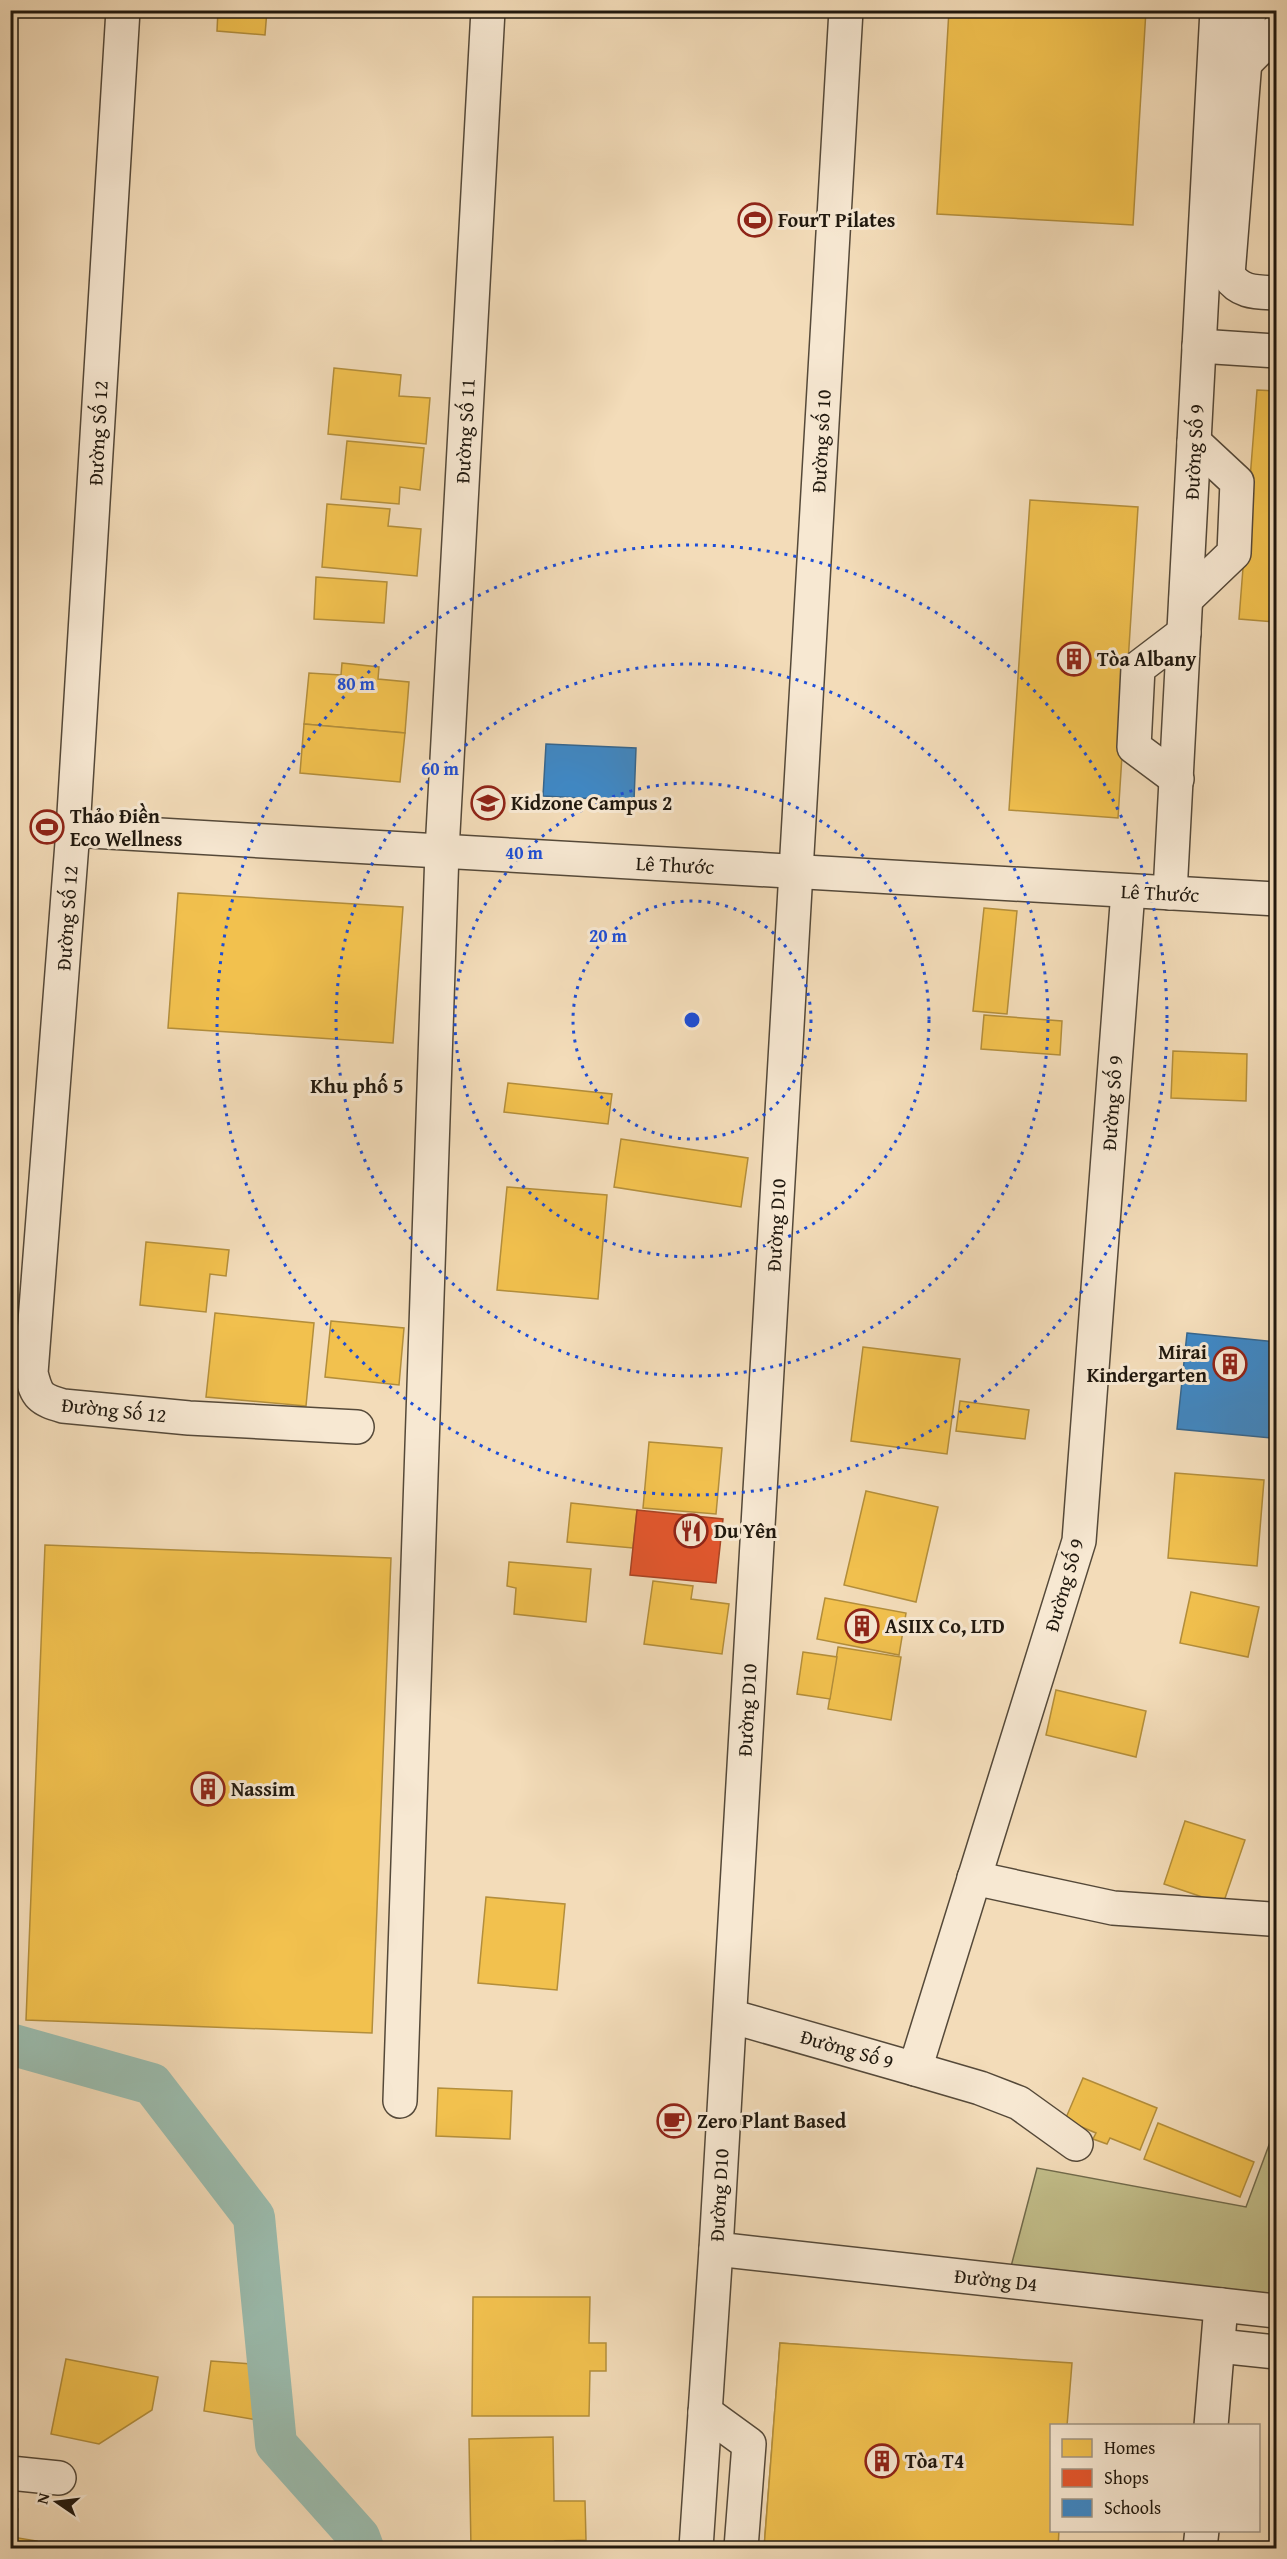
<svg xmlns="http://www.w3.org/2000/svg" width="1287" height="2559" font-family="'Gentium Book Plus',serif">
<rect width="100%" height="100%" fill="#f3dcb9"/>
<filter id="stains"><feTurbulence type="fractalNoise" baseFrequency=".00333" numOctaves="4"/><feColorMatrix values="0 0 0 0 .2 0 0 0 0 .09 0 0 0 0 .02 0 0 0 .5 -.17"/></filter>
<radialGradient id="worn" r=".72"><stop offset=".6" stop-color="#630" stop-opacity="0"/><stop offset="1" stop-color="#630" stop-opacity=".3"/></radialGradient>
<path fill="#c2be8a" stroke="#716b4c" stroke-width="1.5" d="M1276 2126V2301L1009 2274 1037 2168 1246 2207Z"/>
<g fill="#f2c14e" stroke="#b38e3b" stroke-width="1.5">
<path d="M218 10H267L265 35 217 31Z"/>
<path d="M949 10H1146L1133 225 937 214Z"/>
<path d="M334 368 401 375 399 396 430 398 426 444 328 434Z"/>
<path d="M1257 390 1276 391V622L1239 619Z"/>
<path d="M347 441 424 448 420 490 400 487 399 504 341 499Z"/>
<path d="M1030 500 1138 507 1118 818 1009 810Z"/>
<path d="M327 504 390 509 388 526 421 529 417 576 322 567Z"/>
<path d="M316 577 387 582 384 623 314 619Z"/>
<path d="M342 663 379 667 378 679 409 682 405 733 304 724 309 673 341 675Z"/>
<path d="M304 724 405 733 400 782 300 773Z"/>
<path d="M178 893 403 907 393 1043 168 1028Z"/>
<path d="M984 908 1017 911 1007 1014 973 1011Z"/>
<path d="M984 1015 1062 1021 1060 1055 981 1049Z"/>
<path d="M1173 1051 1247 1054 1246 1101 1171 1098Z"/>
<path d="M508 1083 612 1094 608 1124 504 1112Z"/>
<path d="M621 1139 748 1158 741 1207 614 1187Z"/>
<path d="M507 1187 607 1195 598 1299 497 1290Z"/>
<path d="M146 1242 229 1250 226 1276 210 1274 206 1312 140 1305Z"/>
<path d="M215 1313 314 1323 306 1406 206 1397Z"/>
<path d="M331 1321 404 1328 399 1385 325 1377Z"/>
<path d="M863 1347 960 1359 947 1454 851 1441Z"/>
<path d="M960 1401 1029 1410 1025 1439 956 1431Z"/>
<path d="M649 1442 722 1448 716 1514 643 1508Z"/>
<path d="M1175 1473 1264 1480 1257 1566 1168 1558Z"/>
<path d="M866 1491 938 1507 916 1602 844 1585Z"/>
<path d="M571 1503 637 1510 633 1548 567 1542Z"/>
<path d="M45 1545 391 1558 372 2033 26 2020Z"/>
<path d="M509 1562 591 1569 586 1622 514 1614 516 1588 507 1586Z"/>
<path d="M653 1581 693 1586 691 1599 729 1604 722 1654 644 1644Z"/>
<path d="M1191 1592 1259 1607 1248 1657 1180 1643Z"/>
<path d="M825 1598 906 1613 899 1655 817 1639Z"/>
<path d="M838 1647 901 1657 891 1720 828 1709Z"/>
<path d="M803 1652 837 1657 830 1699 797 1694Z"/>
<path d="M1056 1690 1146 1711 1136 1757 1046 1735Z"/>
<path d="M1185 1821 1245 1840 1223 1904 1164 1884Z"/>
<path d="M486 1897 565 1904 557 1990 478 1983Z"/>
<path d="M1083 2078 1157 2108 1140 2150 1110 2138 1107 2144 1093 2139 1096 2133 1065 2120Z"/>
<path d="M438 2088 512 2091 510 2139 436 2136Z"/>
<path d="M1158 2123 1254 2162 1240 2197 1144 2159Z"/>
<path d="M473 2297H590L589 2343H606V2371H590L589 2416H472Z"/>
<path d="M780 2343 882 2351 877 2421 996 2430 989 2523 874 2515 875 2494 853 2493 849 2548H764Z"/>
<path d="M780 2343 1072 2363 1067 2426H1052V2530H1059L1058 2548H764Z"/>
<path d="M66 2359 158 2377 152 2410 99 2444 51 2434Z"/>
<path d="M211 2361 265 2365 257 2420 204 2411Z"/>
<path d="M553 2437 554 2501H585L586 2540 555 2541 556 2548H471L469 2439Z"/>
<path d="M10 2507 18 2509 12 2537 37 2541 36 2548H10Z"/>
</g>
<path fill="#e4572e" stroke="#a94424" stroke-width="1.5" d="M637 1510 723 1519 716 1583 630 1575Z"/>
<g fill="#3f88c5" stroke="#36668e" stroke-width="1.5">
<path d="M546 744 636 748 634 801 543 796Z"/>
<path d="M1187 1333 1276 1342V1386L1271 1438 1177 1429Z"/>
</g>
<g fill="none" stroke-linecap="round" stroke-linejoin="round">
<path stroke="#9bbcae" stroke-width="42" d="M10 2044 152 2084 254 2217 276 2444 359 2537 363 2548"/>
<g stroke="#554939" stroke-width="36">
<g id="minor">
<path d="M123 10 73 830 31 1373C37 1397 40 1399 63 1406L189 1418 357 1427"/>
<path d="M1249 10 1228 275C1240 293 1256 292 1276 293"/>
<path d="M1245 63 1276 32"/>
<path d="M1199 346 1276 351"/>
<path d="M1186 599 1234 553 1237 482 1194 442"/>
<path d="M1177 779 1134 747 1138 668 1184 633"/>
<path d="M73 830 1276 899"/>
<path d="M1170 893 1217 10"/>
<path d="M974 1878 1113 1908 1270 1919"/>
<path d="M730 2016 915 2069 1079 1541 1128 891"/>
<path d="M915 2069 980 2088 1019 2103 1076 2144"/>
<path d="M400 2101 442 851 488 10"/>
<path d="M716 2249 1276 2311"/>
<path d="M1219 2346 1276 2352"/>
<path d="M705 2412 749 2444 741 2548"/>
<path d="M1211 2426 1221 2305"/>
<path d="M10 2473 59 2478"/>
<path d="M696 2548 716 2249 846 10"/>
<path d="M1200 2548 1202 2530"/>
</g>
</g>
<use href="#minor" stroke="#f7e8d2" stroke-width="33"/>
</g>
<g fill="none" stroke="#1d4ed8" stroke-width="3" stroke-dasharray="3 6">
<circle cx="692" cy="1020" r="119"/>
<circle cx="692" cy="1020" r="237"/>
<circle cx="692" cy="1020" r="356"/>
<circle cx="692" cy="1020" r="475"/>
</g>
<defs>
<g id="stadium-ring" transform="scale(1.725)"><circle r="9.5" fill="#f7e8d2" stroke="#8f2418" stroke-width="1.5"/><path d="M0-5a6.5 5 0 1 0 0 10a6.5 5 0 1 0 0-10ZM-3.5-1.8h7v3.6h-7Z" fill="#8f2418"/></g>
<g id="building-ring" transform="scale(1.725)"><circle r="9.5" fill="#f7e8d2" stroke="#8f2418" stroke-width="1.5"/><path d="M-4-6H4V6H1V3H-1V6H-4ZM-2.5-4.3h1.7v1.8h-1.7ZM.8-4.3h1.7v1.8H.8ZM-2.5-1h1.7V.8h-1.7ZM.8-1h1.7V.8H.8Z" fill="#8f2418"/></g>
<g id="school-ring" transform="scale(1.725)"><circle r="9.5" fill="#f7e8d2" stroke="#8f2418" stroke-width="1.5"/><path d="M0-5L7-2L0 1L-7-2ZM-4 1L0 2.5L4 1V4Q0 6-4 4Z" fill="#8f2418"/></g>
<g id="restaurant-ring" transform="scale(1.725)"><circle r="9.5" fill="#f7e8d2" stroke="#8f2418" stroke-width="1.5"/><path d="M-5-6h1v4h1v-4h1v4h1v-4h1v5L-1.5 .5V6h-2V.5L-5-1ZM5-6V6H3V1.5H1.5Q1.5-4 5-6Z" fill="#8f2418"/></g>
<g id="cafe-ring" transform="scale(1.725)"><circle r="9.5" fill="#f7e8d2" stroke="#8f2418" stroke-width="1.5"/><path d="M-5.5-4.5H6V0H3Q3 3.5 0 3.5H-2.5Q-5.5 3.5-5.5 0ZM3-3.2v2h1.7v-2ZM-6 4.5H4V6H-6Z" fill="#8f2418"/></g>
</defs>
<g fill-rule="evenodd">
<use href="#stadium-ring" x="755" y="220"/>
<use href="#building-ring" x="1074" y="659"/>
<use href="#school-ring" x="488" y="803"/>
<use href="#stadium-ring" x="47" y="827"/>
<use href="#building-ring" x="1230" y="1364"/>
<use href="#restaurant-ring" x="691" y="1531"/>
<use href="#building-ring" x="862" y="1626"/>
<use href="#building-ring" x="208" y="1789"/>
<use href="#cafe-ring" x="674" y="2121"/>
<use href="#building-ring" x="882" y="2461"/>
</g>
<g text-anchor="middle" stroke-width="6" stroke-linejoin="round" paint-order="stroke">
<g font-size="20" font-weight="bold" fill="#20180e" stroke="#f7e8d2" text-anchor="start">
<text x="778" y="227">FourT Pilates</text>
<text x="1097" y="666">Tòa Albany</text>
<text x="511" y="810">Kidzone Campus 2</text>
<text x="70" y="823">Thảo Điền<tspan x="70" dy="23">Eco Wellness</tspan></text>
<text x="1207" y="1359" text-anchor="end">Mirai<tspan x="1207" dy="23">Kindergarten</tspan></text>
<text x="714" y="1538">Du Yên</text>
<text x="885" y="1633">ASIIX Co, LTD</text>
<text x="231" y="1796">Nassim</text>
<text x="697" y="2128">Zero Plant Based</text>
<text x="905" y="2468">Tòa T4</text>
</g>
<g font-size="20" fill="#20180e" stroke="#f7e8d2">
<text transform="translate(465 431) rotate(-87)" y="7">Đường Số 11</text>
<text transform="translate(98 433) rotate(-87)" y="7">Đường Số 12</text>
<text transform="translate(821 441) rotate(-87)" y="7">Đường số 10</text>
<text transform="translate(1194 452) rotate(-87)" y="7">Đường Số 9</text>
<text transform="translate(675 865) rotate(3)" y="7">Lê Thước</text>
<text transform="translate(1160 893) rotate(3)" y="7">Lê Thước</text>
<text transform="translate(67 918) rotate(-86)" y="7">Đường Số 12</text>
<text transform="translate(1112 1103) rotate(-86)" y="7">Đường Số 9</text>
<text transform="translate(776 1225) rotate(-87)" y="7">Đường D10</text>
<text transform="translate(114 1410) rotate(6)" y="7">Đường Số 12</text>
<text transform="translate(1064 1585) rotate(-74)" y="7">Đường Số 9</text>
<text transform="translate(747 1710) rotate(-87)" y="7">Đường D10</text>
<text transform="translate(847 2049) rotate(16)" y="7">Đường Số 9</text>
<text transform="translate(719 2195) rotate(-87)" y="7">Đường D10</text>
<text transform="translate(996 2280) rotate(6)" y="7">Đường D4</text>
</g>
<g font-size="21" font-weight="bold" fill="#20180e" stroke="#f7e8d2">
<text x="357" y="1093">Khu phố 5</text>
</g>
</g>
<circle cx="692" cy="1020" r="9" fill="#1d4ed8" stroke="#f7e8d2" stroke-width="3"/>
<g font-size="18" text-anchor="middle" font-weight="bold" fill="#1d4ed8" stroke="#f7e8d2" stroke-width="6" stroke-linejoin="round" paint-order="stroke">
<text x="356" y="690">80 m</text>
<text x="440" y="775">60 m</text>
<text x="524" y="859">40 m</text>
<text x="608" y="942">20 m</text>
</g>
<rect width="1287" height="2559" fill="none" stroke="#f3dcb9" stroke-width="36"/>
<rect x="12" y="12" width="1263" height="2535" fill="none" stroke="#20180e" stroke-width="3"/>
<rect x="18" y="18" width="1251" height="2523" fill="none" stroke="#20180e" stroke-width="1.5"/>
<rect x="1050" y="2424" width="210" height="108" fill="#f7e8d2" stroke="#a19584" stroke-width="1.5"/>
<rect x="1062" y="2439" width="30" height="18" fill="#f2c14e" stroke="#a19584" stroke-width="1.5"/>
<text x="1104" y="2454" font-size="18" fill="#20180e">Homes</text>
<rect x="1062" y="2469" width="30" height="18" fill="#e4572e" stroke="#a19584" stroke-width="1.5"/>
<text x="1104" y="2484" font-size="18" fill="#20180e">Shops</text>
<rect x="1062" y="2499" width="30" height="18" fill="#3f88c5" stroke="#a19584" stroke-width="1.5"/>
<text x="1104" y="2514" font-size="18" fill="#20180e">Schools</text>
<g transform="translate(57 2502) rotate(284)" stroke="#f7e8d2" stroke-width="4.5" paint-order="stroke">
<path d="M0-4.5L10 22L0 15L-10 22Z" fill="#20180e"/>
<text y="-9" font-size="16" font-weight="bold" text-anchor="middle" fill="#20180e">N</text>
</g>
<rect width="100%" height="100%" filter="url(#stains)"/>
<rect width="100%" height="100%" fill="url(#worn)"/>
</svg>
